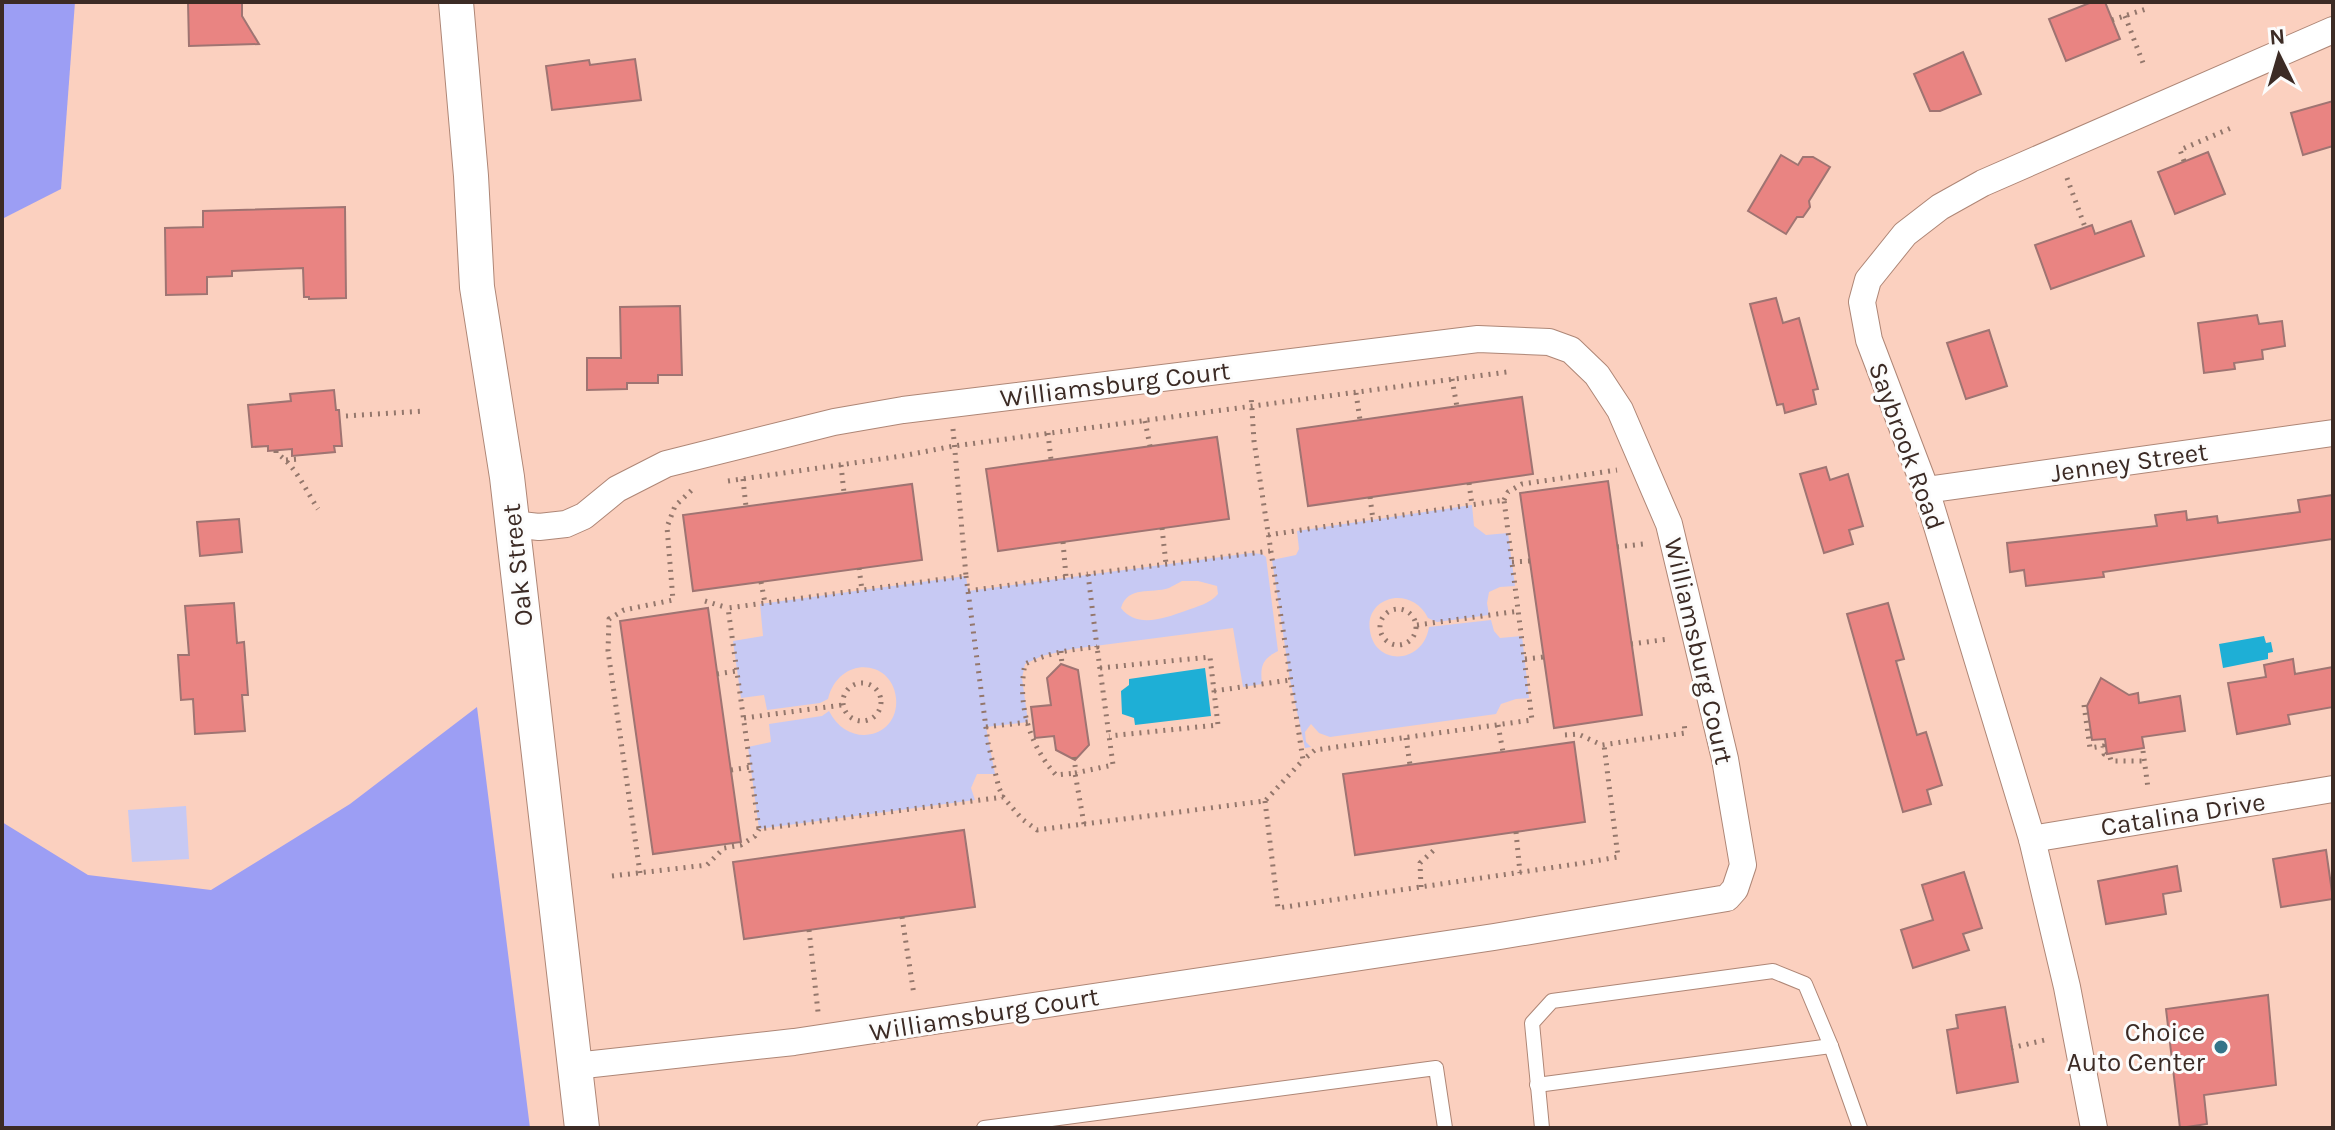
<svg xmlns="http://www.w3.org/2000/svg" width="2335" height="1130" font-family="Karla,sans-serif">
<rect width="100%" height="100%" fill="#fbd0bf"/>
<g fill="#c7c9f3" fill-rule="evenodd">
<path d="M1472 505 1474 526 1486 535 1508 533 1515 586 1500 587 1489 592 1487 603 1489 615 1437 622 1428 618C1411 584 1364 597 1370 631 1375 666 1423 665 1429 627L1491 620 1494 631 1500 638 1522 636 1529 698 1516 699 1501 704 1496 714 1330 737 1319 733 1311 724 1305 732 1306 742 1311 747 1305 748 1290 680 1272 560 1296 555 1299 549 1297 531Z"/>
<path d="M1251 553 1262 554 1266 557 1278 651C1262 659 1260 666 1262 684L1243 687 1233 628 1072 649 1042 656 1025 664 1022 678 1028 722 986 727 995 774H977L971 788 975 800 759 829 748 747 771 742 769 724 822 716 829 711C849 751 900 737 896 698 892 659 839 655 828 699L820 703 767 710 764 695 741 698 733 641 763 636 760 604 966 576 968 591ZM1182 581H1198L1217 586 1218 594C1209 604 1198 606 1185 611 1165 618 1137 629 1121 608 1128 585 1151 594 1169 588 1173 586 1178 583 1182 581Z"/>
<path d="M186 806 189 859 132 862 128 810Z"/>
</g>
<g fill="#9c9ef4">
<path d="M2 2H75L61 189 2 219Z"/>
<path d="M477 707 530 1128H2V822L88 875 211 890 350 804Z"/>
</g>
<g fill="#1eafd6">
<path d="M2264 636 2266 643 2271 642 2273 652 2268 653V659L2223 668 2219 644Z"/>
<path d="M1205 668 1211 716 1135 725 1134 718 1122 714 1121 691 1129 685V679Z"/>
</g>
<g fill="#e98482" stroke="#9f7472" stroke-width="2">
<path d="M188 2H242V16L259 44 189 46Z"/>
<path d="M2092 2H2105L2120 39 2066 61 2049 19Z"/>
<path d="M1963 52 1981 94 1940 111H1930L1914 74Z"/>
<path d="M635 59 641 100 552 110 546 66 589 60 590 65Z"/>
<path d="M2333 101V146L2303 155 2291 113Z"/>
<path d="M2208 152 2225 194 2175 214 2158 172Z"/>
<path d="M1781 155 1798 165 1803 157H1813L1830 167 1809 201 1810 207 1803 217H1797L1786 234 1748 211Z"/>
<path d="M345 207 346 298 309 299V297H304L303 268 232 271V276L207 277V294L166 295 165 228 203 227V211Z"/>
<path d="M2131 221 2144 256 2051 289 2035 245 2092 225 2095 234Z"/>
<path d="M1776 298 1783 323 1799 318 1818 389 1813 390 1816 404 1785 413 1783 404 1777 405 1750 304Z"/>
<path d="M680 306 682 375H658V383H627V389L587 390V358H621L620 307Z"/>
<path d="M2257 315 2259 324 2282 321 2285 346 2262 350 2263 359 2234 363 2235 369 2204 373 2198 323Z"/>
<path d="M1989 330 2007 386 1966 399 1947 343Z"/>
<path d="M334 390 336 410H339L342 446H334L335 452 292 456V449L268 451V446L252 447 248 405 291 401 290 394Z"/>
<path d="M1522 397 1533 474 1308 506 1297 429Z"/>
<path d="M1217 437 1229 519 998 551 986 469Z"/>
<path d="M1826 467 1830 480 1848 474 1863 526 1849 530 1853 544 1824 553 1800 474Z"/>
<path d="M1608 481 1642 715 1554 728 1520 493Z"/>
<path d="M912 484 922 560 693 591 683 515Z"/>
<path d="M2333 495V539L2103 572 2104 577 2026 586 2024 570 2010 572 2007 543 2157 526 2155 515 2186 511 2187 520 2217 516 2218 523 2300 512 2298 500Z"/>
<path d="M239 519 242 552 200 556 197 522Z"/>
<path d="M234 603 237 643 244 642 248 695H242L245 731 195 734 193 699 181 700 178 655H189L185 606Z"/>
<path d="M1888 603 1904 659 1896 661 1917 735 1926 732 1942 785 1927 790 1931 804 1903 812 1847 614Z"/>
<path d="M708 608 741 842 653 854 620 621Z"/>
<path d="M2293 659 2295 674 2333 667V707L2288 715 2290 724 2237 734 2228 683 2266 677 2264 665Z"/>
<path d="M1061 664 1078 670 1089 745 1075 760 1056 750 1054 736 1035 738 1031 707 1051 705 1047 678Z"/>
<path d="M2101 678 2129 695 2138 693 2139 703 2180 696 2185 731 2142 737 2144 748 2107 754 2105 739 2092 740 2087 706Z"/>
<path d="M1574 742 1585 822 1355 855 1343 774Z"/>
<path d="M964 830 975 907 744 939 733 862Z"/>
<path d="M2326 850 2333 899 2281 907 2273 859Z"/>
<path d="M2177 866 2181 891 2163 894 2166 914 2106 924 2098 881Z"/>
<path d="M1964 872 1982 928 1963 934 1969 950 1913 968 1901 930 1933 920 1922 885Z"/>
<path d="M2268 995 2276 1085 2204 1095 2207 1124 2180 1128 2166 1009Z"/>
<path d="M2005 1007 2018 1082 1957 1093 1947 1030 1958 1028 1956 1015Z"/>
</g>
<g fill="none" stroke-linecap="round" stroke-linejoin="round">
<g stroke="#ae8676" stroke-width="16">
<g id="service">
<path d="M1537 1085 1831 1046"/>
<path d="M984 1128 1436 1068 1445 1128"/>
<path d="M1542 1128 1532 1023 1552 1001 1773 971 1805 984 1831 1046 1860 1128"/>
</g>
</g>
<g stroke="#ae8676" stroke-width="28">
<g id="minor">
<path d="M1926 490 2333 433"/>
<path d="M512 524 539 527 566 524 584 516 617 489 666 464 834 422 903 410 1478 339 1549 342 1571 350 1597 375 1620 410 1669 524 1725 759 1743 865 1735 889 1727 898 1494 937 794 1042 575 1066"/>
<path d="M2032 839 2333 789"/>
<path d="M2094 1128 2067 987 2032 839 1926 490 1869 340 1862 302 1868 280 1905 234 1940 207 1983 183 2333 30"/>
</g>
</g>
<g stroke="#ae8676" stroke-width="36">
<path id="tertiary" d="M456 2 471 176 477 287 507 477 582 1128"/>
</g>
<g stroke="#94776c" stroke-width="5" stroke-dasharray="2 6" stroke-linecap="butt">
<path d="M2125 16 2143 63"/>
<path d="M2112 20 2149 8"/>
<path d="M2184 161 2180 150 2231 128"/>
<path d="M2067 178 2085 227"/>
<path d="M1452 379 1457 407"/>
<path d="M1356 393 1360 420"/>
<path d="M346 416 424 411"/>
<path d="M1145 421 1150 446"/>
<path d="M953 429 966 576 728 608 759 829 1003 797 1022 819 1037 830 1265 801 1303 760 1254 441 1251 395"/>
<path d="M1048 433 1051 460"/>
<path d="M276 451V453C295 464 306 491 318 509"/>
<path d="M286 460 300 459"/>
<path d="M841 465 844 493"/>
<path d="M743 479 746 507"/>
<path d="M728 481 902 456 954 446 1507 372"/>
<path d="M1469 483 1472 505"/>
<path d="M1370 497 1373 520"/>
<path d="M1504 500 1508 492 1522 484 1617 470"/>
<path d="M1162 528 1166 564"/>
<path d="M1268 535 1504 500 1532 720 1315 750 1303 760"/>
<path d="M1063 542 1066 577"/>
<path d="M1617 547 1643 544"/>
<path d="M1512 562 1530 561"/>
<path d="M859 568 862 590"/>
<path d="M966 576 988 743 999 788 1003 797"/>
<path d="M761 582 765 603"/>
<path d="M968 591 1088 574"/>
<path d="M705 601 728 608"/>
<circle cx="1398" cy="627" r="18"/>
<path d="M1417 625 1519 611"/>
<path d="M1631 644 1669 639"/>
<path d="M1061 651 1062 666"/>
<path d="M1525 659 1544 657"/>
<path d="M1100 668 1210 657 1218 725 1109 736"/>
<path d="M717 674 737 671"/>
<circle cx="862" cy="702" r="19"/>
<path d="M1214 691 1290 680"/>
<path d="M2084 705 2090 748 2103 746 2104 754 2110 757 2111 761H2144"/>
<path d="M744 718 842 705"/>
<path d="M1498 725 1503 752"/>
<path d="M986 727 1028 722"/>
<path d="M1565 735 1578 734 1602 745 1685 733 1684 721"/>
<path d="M1406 738 1410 765"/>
<path d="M2143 751 2148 788"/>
<path d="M1074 757 1076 773"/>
<path d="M731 770 751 767"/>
<path d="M1075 773 1113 765 1097 647"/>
<path d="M1265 801 1278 908 1583 863 1618 857 1604 745"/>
<path d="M1084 824 1075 773 1056 775C1029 745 1017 703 1025 664 1048 653 1072 649 1097 647L1088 574 1270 551"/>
<path d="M1516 832 1520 873"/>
<path d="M640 873 608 651 609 619 624 610 673 600 667 527 675 506 695 487"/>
<path d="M612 876 707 865 724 848 741 845 755 836 759 829"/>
<path d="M1421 887 1420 863 1435 849"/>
<path d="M902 917 914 995"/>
<path d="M809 930 818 1012"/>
<path d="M2011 1048 2049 1039"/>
</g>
<use href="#service" stroke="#fff" stroke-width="14"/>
<use href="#minor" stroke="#fff" stroke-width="26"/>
<use href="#tertiary" stroke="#fff" stroke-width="34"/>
</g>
<circle fill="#357489" stroke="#fcfcfc" stroke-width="3" cx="2221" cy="1047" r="8"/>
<g text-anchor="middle" stroke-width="6" stroke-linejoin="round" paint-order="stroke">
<g font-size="26" fill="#3c2b25" stroke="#fcfcfc">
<text transform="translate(1115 384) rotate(-7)" y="9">Williamsburg Court</text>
<text transform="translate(1907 446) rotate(70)" y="9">Saybrook Road</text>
<text transform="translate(2129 462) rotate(-8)" y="9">Jenney Street</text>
<text transform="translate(517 565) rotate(-96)" y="9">Oak Street</text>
<text transform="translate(1699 651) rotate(77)" y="9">Williamsburg Court</text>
<text transform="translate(2183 814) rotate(-9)" y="9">Catalina Drive</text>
<text transform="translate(984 1014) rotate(-9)" y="9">Williamsburg Court</text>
</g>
<g font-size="26" fill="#3c2b25" stroke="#fcfcfc" text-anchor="end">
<text x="2205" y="1041">Choice<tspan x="2205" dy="30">Auto Center</tspan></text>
</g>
</g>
<rect width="2335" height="1130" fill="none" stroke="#3c2b25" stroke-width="8"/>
<g transform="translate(2279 56) rotate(355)" stroke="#fcfcfc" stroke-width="6" paint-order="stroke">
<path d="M0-6L14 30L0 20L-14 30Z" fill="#3c2b25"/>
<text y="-12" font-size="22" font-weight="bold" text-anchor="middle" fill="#3c2b25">N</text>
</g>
</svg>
